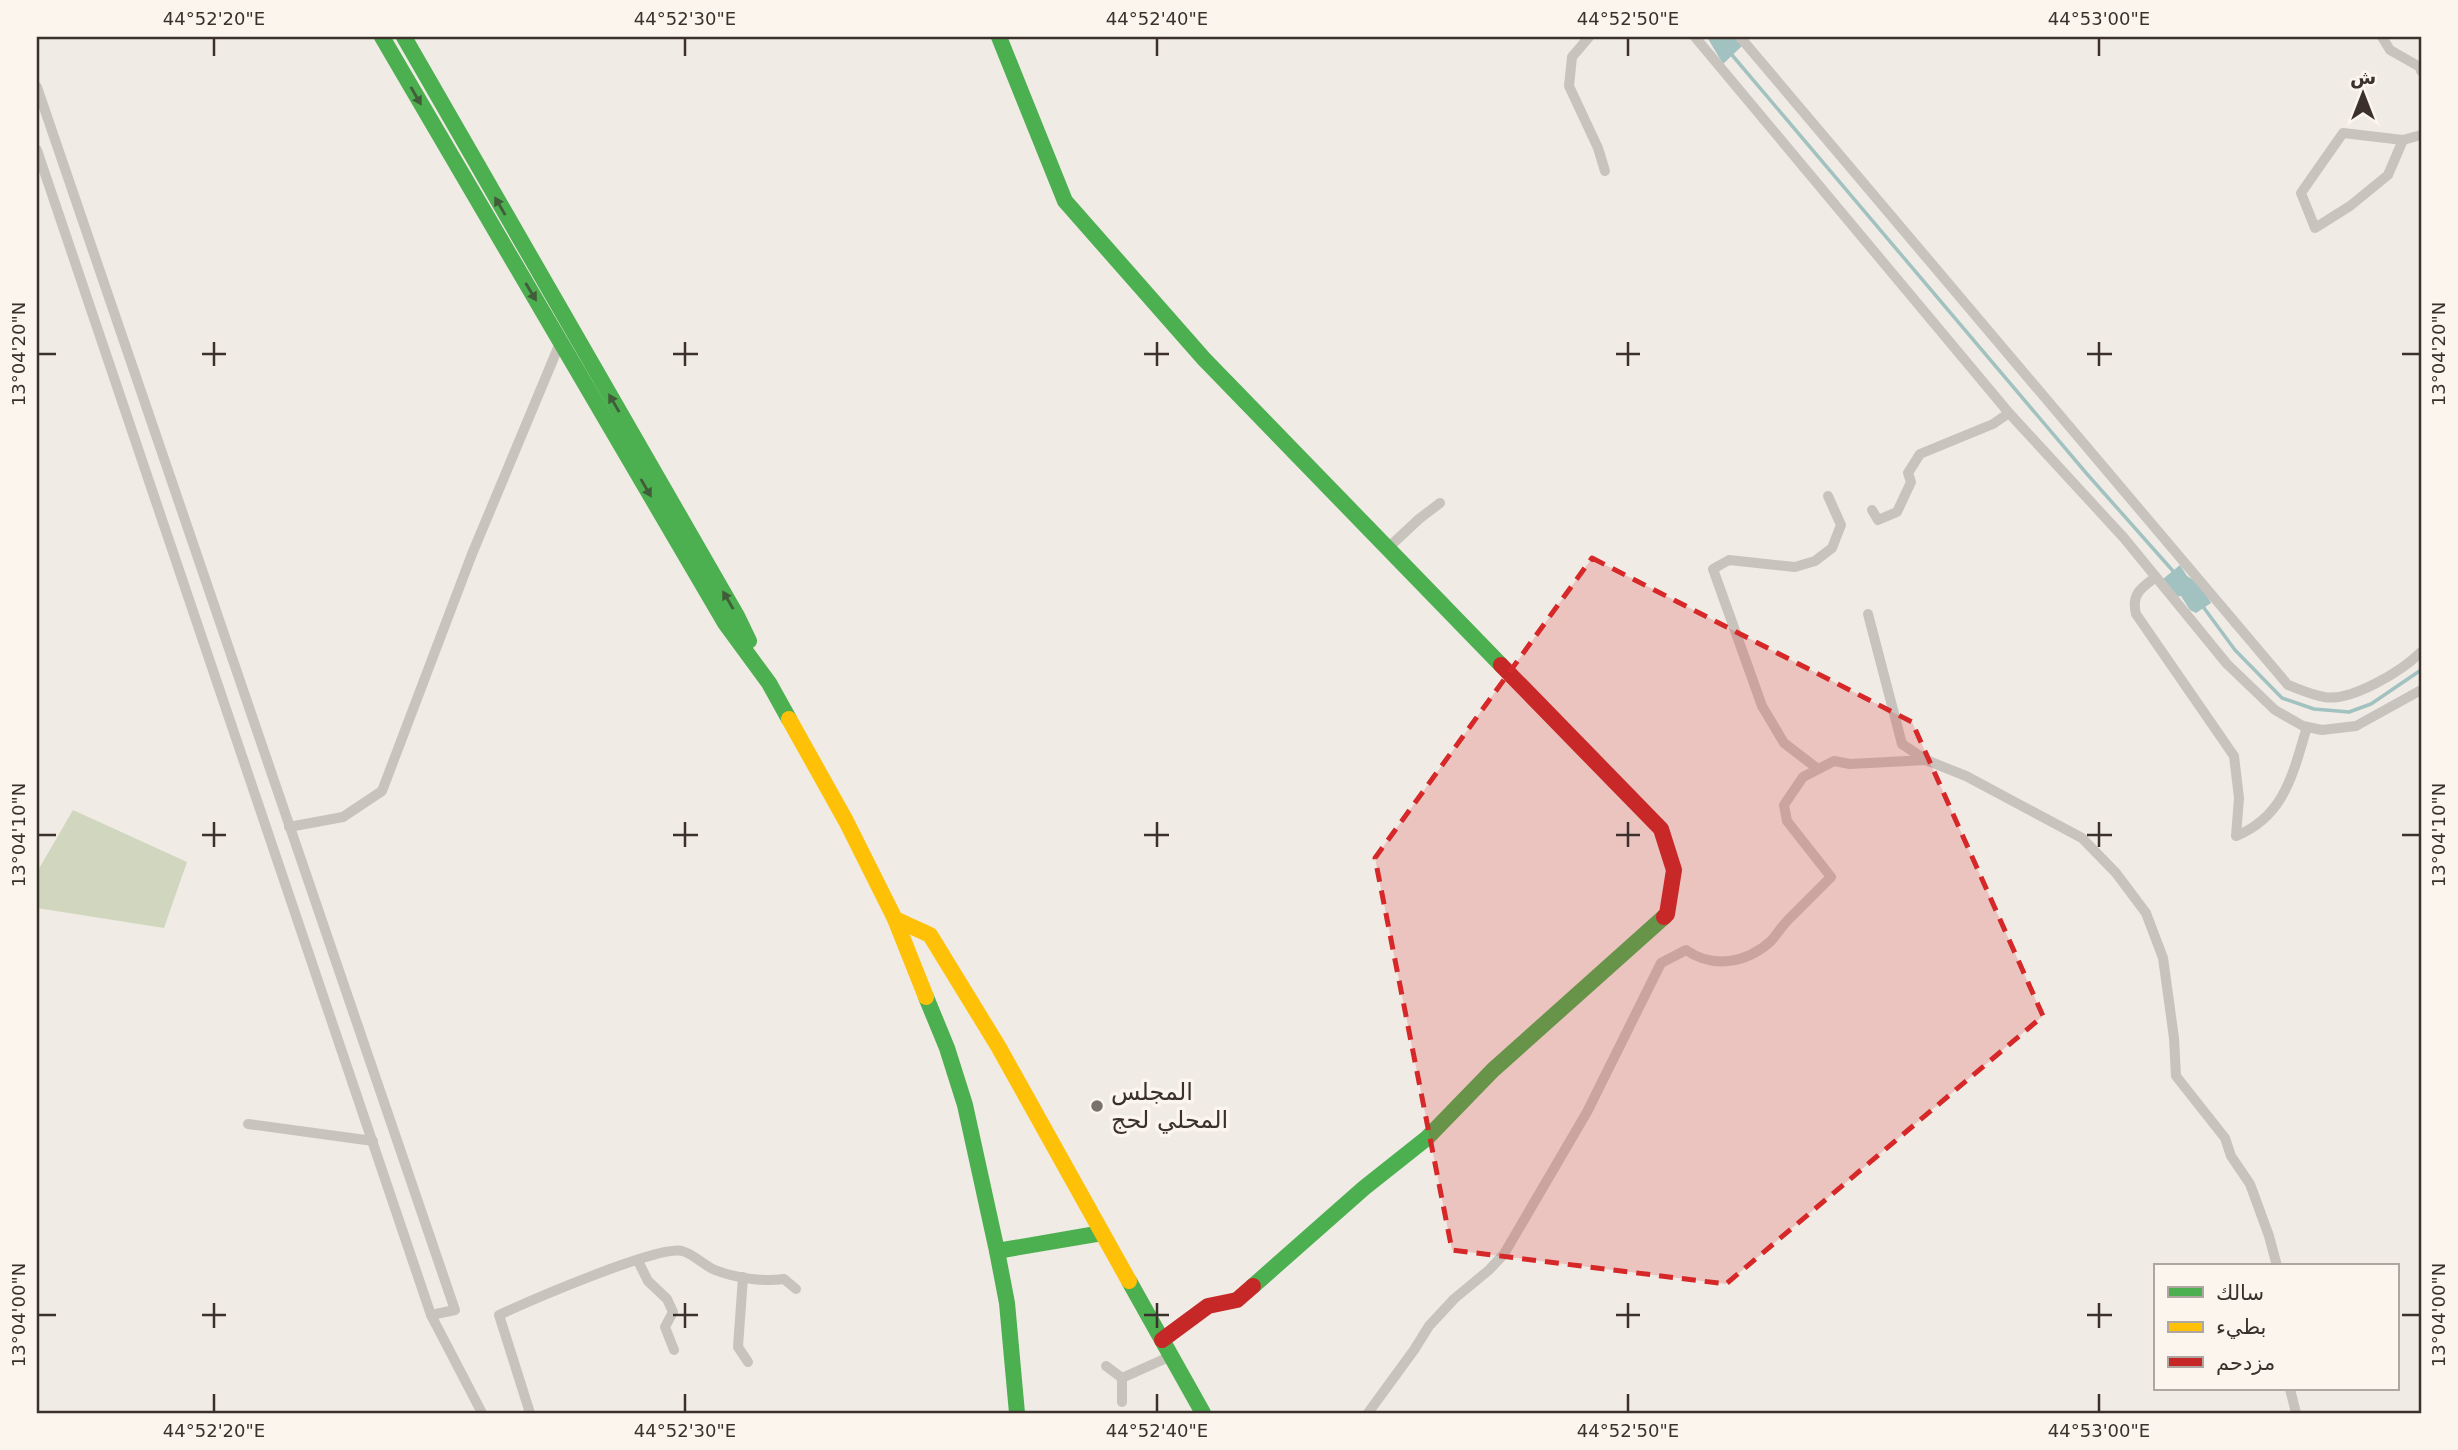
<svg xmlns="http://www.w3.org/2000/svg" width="2458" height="1450" font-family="'DejaVu Sans',Cairo,sans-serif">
<rect width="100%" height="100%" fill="#f0ebe5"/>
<path fill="#d1d6bf" d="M73 810 187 862 164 928 37 908V872Z"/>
<g fill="#a1c2c1">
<path d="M1707 37H1734L1742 46 1723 64Z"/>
<path d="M2180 565 2187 576 2201 585 2211 603 2196 613 2190 610 2181 596 2175 597 2163 579Z"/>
</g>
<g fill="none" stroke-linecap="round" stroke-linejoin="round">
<g stroke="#a1c2c1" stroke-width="3.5">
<path d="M1732 55 2087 474 2173 571"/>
<path d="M2204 608 2235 650 2282 698 2314 709 2349 712 2371 704 2421 670"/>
</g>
<g stroke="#c9c3be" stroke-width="10">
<path d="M1589 37 1572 57 1569 86 1598 148 1605 171"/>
<path d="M1695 37 2009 413 2124 538 2227 664 2275 710 2303 726 2322 730 2356 726 2421 690"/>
<path d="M1740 37 2288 685C2299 689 2312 695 2324 697 2351 702 2402 671 2421 652"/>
<path d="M2382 37 2390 50 2420 67 2421 71"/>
<path d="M37 87 455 1310 431 1315"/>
<path d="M2403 140 2388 175 2350 206 2315 228 2301 193 2343 133 2403 140 2421 135"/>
<path d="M37 150 431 1315 482 1413"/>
<path d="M1872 510 1878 520 1897 512 1911 482 1908 473 1920 454 1993 424 2009 413"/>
<path d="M1388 548 1419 519 1440 503"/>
<path d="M2156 577C2141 588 2131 594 2136 614L2234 756 2239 798 2236 836C2285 816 2293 773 2307 727"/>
<path d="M1868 614 1902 744 1926 760"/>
<path d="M1818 769 1784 743 1762 706 1713 569 1729 560 1795 567 1815 561 1832 548 1841 525 1828 496"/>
<path d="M289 827 343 817 382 791 472 554 560 343"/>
<path d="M248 1124 373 1141"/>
<path d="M638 1261 648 1281 667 1299 673 1312 665 1327 674 1350"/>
<path d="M743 1277 738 1347 748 1362"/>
<path d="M1106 1366 1122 1378 1171 1356"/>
<path d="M1122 1378V1402"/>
<path d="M2290 1389 2296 1413"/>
<path d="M530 1413 499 1315C527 1302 658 1245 682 1251 694 1254 703 1265 715 1270 735 1278 763 1282 784 1279L796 1289"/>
<path d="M1368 1413 1414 1350 1429 1326 1454 1299 1489 1270 1504 1254 1587 1112 1661 963 1686 950C1713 969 1747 963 1771 941 1778 933 1784 923 1792 916 1805 903 1818 890 1831 877L1787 821 1784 805 1803 777 1834 761 1850 764 1926 760 1966 776 2082 838 2116 873 2146 913 2163 958 2174 1038 2176 1076 2225 1138 2231 1156 2250 1184 2269 1236 2277 1266"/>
</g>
<g stroke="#4caf50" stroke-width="16">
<path d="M382 37 725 623 769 683 789 719"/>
<path d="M404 37 737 616 749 641"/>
<path d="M999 37 1065 201 1204 359 1501 665"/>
<path d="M926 997 947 1048 965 1105 997 1251 1007 1303 1017 1413"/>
<path d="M997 1251 1102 1233"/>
<path d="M1129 1281 1203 1413"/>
<path d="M1253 1286 1364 1188 1427 1138 1493 1070 1664 917"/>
</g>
<g stroke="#ffc107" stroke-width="16">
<path d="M789 719 846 821 895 919 926 997"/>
<path d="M895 919 930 935 998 1046 1129 1281"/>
</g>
<g stroke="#c62828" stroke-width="16">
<path d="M1501 665 1661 829 1674 870 1667 914 1664 917"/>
<path d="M1162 1340 1208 1306 1237 1300 1253 1286"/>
</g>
</g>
<defs><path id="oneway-solid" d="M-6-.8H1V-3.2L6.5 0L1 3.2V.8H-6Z" transform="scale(1.75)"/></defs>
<g fill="#415c38">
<use href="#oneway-solid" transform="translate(416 96) rotate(60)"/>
<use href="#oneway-solid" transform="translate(500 206) rotate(-120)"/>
<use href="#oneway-solid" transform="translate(531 292) rotate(59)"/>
<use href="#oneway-solid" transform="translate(614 403) rotate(-120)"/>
<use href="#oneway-solid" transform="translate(646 488) rotate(60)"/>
<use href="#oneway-solid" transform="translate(728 600) rotate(-120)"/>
</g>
<path fill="#d62828" fill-opacity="0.2" stroke="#d62828" stroke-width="5" stroke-dasharray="14 9" stroke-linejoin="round" d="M1592 558 1912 722 2043 1016 1726 1284 1452 1250 1375 858Z"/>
<path fill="none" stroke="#3b302b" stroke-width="2.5" d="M214 38V56M685 38V56M1157 38V56M1628 38V56M2099 38V56M214 342V366M685 342V366M1157 342V366M1628 342V366M2099 342V366M38 354H56M202 354H226M673 354H698M1144 354H1169M1616 354H1640M2087 354H2112M2402 354H2420M214 822V847M685 822V847M1157 822V847M1628 822V847M2099 822V847M38 835H56M202 835H226M673 835H698M1144 835H1169M1616 835H1640M2087 835H2112M2402 835H2420M214 1303V1328M685 1303V1328M1157 1303V1328M1628 1303V1328M2099 1303V1328M38 1315H56M202 1315H226M673 1315H698M1144 1315H1169M1616 1315H1640M2087 1315H2112M2402 1315H2420M214 1394V1412M685 1394V1412M1157 1394V1412M1628 1394V1412M2099 1394V1412"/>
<circle fill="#7a716c" stroke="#fbf5ee" stroke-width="2.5" cx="1097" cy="1106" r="7"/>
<g text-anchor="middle" stroke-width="7" stroke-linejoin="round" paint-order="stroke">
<g font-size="24" fill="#3b302b" stroke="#fbf5ee" text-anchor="start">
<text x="1111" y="1100">المجلس<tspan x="1111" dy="28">المحلي لحج</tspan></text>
</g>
</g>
<rect width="2458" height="1450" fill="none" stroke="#fbf5ee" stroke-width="77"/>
<rect x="2154" y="1264" width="245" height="126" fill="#fbf5ee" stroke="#aea6a0" stroke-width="2"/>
<rect x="2168" y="1287" width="35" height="10" fill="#4caf50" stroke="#aea6a0" stroke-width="2"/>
<text x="2216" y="1300" font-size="21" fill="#3b302b">سالك</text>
<rect x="2168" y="1322" width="35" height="10" fill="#ffc107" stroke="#aea6a0" stroke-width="2"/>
<text x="2216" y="1334" font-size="21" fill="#3b302b">بطيء</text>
<rect x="2168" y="1357" width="35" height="10" fill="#c62828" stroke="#aea6a0" stroke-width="2"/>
<text x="2216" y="1370" font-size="21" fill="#3b302b">مزدحم</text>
<g transform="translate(2363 94)" stroke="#fbf5ee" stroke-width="5" paint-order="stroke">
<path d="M0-5L12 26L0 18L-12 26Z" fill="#3b302b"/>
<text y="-10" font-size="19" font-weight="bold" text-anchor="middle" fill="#3b302b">ش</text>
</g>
<rect x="38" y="38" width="2382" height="1374" fill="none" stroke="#3b302b" stroke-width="2.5"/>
<g font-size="18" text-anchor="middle" fill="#3b302b">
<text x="214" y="25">44°52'20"E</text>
<text x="685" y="25">44°52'30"E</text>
<text x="1157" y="25">44°52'40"E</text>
<text x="1628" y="25">44°52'50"E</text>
<text x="2099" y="25">44°53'00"E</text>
<text transform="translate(19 354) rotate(-90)" y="6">13°04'20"N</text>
<text transform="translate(2439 354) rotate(-90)" y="6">13°04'20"N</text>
<text transform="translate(19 835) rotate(-90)" y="6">13°04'10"N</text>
<text transform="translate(2439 835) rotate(-90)" y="6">13°04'10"N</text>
<text transform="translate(19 1315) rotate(-90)" y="6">13°04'00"N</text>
<text transform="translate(2439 1315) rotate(-90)" y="6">13°04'00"N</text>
<text x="214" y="1437">44°52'20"E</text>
<text x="685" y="1437">44°52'30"E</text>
<text x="1157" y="1437">44°52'40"E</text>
<text x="1628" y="1437">44°52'50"E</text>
<text x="2099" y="1437">44°53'00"E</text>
</g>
</svg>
